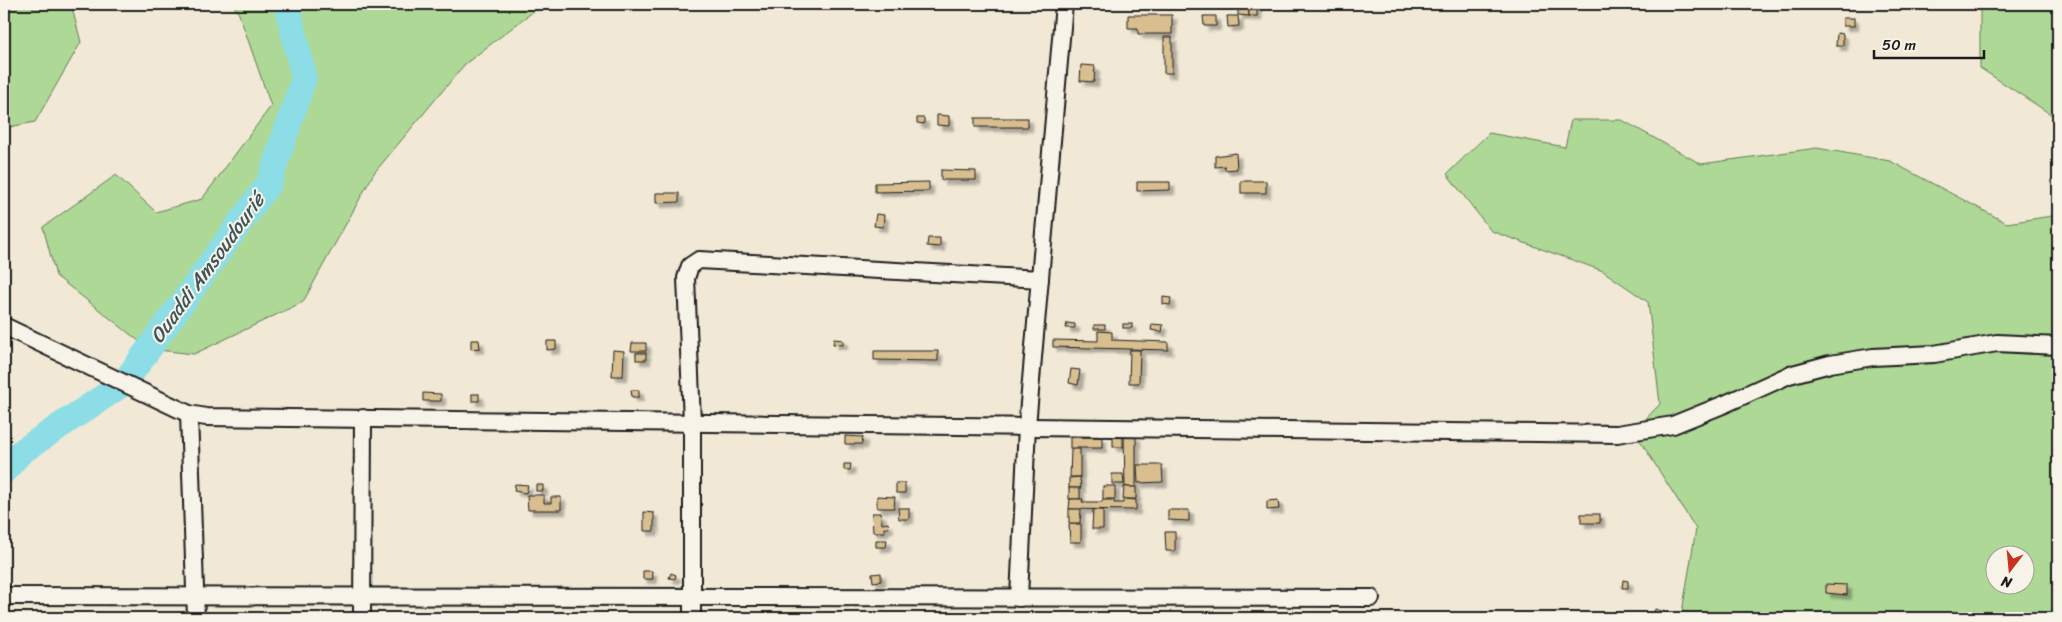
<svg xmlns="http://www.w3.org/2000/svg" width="2062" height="622" font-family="Sriracha,sans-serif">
<defs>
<filter id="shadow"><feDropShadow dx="4.5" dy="4.5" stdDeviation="1" flood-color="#0004"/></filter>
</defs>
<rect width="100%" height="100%" fill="#f1e9d6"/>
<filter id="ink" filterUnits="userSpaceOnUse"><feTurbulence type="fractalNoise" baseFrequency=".02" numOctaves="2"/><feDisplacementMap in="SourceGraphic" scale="10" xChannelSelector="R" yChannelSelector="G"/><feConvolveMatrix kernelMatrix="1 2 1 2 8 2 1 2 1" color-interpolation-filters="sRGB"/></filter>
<g filter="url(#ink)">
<g fill="#aed895" stroke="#657a58" fill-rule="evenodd">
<path d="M4 4H71L81 42 35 122 4 128Z"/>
<path d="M233 4H543L465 64 374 173 303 302 194 354 149 349 56 276 43 227 116 175 156 212 202 199 271 106 239 14Z"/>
<path d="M1980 4H2058V119L1980 68Z"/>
<path d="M1571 120H1622L1701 164 1817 148 1890 161 2007 223 2058 215V618H1681L1696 529 1634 431 1660 404 1648 302 1603 271 1491 231 1447 174 1489 133 1565 147ZM1994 554H2024V584H1994Z"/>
</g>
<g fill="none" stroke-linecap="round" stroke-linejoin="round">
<path stroke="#8cdde6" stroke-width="26" d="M4 471 21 452 124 383 269 183 304 78 287 4"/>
</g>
<g fill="#d9bf8f" stroke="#1c1c1c" filter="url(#shadow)">
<path d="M1238 4H1249V16L1238 15Z"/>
<rect x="1249" y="4" width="8" height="12"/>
<path d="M1128 15H1172V34H1138V28H1128Z"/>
<path d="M1203 16H1216V26H1204Z"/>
<path d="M1227 16H1238L1239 26 1228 27Z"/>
<rect x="1843" y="18" width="11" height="8"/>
<path d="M1837 33 1843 34V46H1836Z"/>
<rect x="1164" y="37" width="8" height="36"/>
<path d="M1081 65 1095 66 1094 82 1080 81Z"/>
<path d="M937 115 949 116V126L937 125Z"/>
<path d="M917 118H924V124L917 123Z"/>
<rect x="975" y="118" width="53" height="9"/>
<path d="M1236 153 1237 169 1225 170V166L1215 167V156Z"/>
<path d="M941 170 976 171V180H941Z"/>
<rect x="1241" y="181" width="25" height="12"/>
<path d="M929 182V191L875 192V183Z"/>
<path d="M1137 182H1170V190L1137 191Z"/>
<path d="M656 193H679V202L656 203Z"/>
<path d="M876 214 884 215 883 227 874 226Z"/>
<path d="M928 238H940V247L927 246Z"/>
<path d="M1163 297 1171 298 1170 305 1163 304Z"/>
<path d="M1067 323 1075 324V328H1066Z"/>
<rect x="1123" y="324" width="9" height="4"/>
<path d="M1152 324 1163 325 1162 332 1151 330Z"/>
<rect x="1094" y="325" width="11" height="4"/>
<path d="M1098 331 1112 332V340L1168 342V350L1053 347V340L1098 341Z"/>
<path d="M834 339 843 340V345L833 344Z"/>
<path d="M471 340H479L480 348 471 349Z"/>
<path d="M547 341H556V349L547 350Z"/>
<path d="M632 343H646V351H631Z"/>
<path d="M613 350 624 351 623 376H612Z"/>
<path d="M1130 350H1140L1139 383H1129Z"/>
<path d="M874 351H938V361L874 360Z"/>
<rect x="636" y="353" width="10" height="7"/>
<path d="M1071 369 1080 370 1078 385 1069 383Z"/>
<path d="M631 390H639V397H632Z"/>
<path d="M423 393 441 394V401H423Z"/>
<rect x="472" y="394" width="7" height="7"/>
<path d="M845 436 863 437 862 444H845Z"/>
<path d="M1124 436H1136V487H1125Z"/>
<rect x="1070" y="437" width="32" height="11"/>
<rect x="1113" y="437" width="10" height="10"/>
<path d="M1071 449H1080V477H1070Z"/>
<path d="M844 464H851L850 470H844Z"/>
<path d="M1137 465H1162L1163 482 1138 483Z"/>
<path d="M1112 474H1123L1124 484H1112Z"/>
<path d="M1080 477 1081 488H1069V478Z"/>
<rect x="896" y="483" width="9" height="10"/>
<path d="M515 484 528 485 526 493 514 491Z"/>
<rect x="536" y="485" width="7" height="6"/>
<rect x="1103" y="486" width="12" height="13"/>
<path d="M1124 487H1136V499H1123Z"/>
<rect x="1069" y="488" width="11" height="11"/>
<path d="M527 495H544V503H551V497H561V510H528Z"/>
<path d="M877 496 895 497 894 508H877Z"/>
<path d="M1070 499H1083L1082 502H1102V500H1114V503H1123V499L1136 500V510L1069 509Z"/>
<path d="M1278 500 1279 509 1267 510V501Z"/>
<path d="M898 508H909V519H899Z"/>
<path d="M1069 509H1081L1080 523H1069Z"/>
<path d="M1093 510H1103V529H1092Z"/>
<path d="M1168 510H1189V521L1168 520Z"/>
<path d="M644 512 654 513V531H644Z"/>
<path d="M872 513H881L882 524 888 523 889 528H884V532H873Z"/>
<rect x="1581" y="514" width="19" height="9"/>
<path d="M1069 524H1081V542H1070Z"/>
<path d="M1165 532H1175V551H1166Z"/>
<path d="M876 540H887L886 547H876Z"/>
<path d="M643 571H652L653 579H643Z"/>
<path d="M671 573 676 575 675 579 669 578Z"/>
<path d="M881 573V581L873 582 872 574Z"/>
<path d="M1623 580 1628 581V588H1622Z"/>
<path d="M1826 584 1847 585V595L1826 593Z"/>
<path d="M1655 609 1669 613 1668 616 1654 613Z"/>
</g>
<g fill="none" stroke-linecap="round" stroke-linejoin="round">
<g stroke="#1c1c1c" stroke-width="20">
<g id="minor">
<path d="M4 326 189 414 206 417 1617 434 1673 425 1725 404 1789 375 1830 364 1873 357 1934 354 1997 343 2058 346"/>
<path d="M189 414 196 618"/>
<path d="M4 596 1371 598"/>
<path d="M1019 598 1027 426 1064 4"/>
<path d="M362 618 363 418"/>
<path d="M692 618V422L686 278 690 266 699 260 1040 279"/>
</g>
</g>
<use href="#minor" stroke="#f7f3e8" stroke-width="16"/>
</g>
</g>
<g text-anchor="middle" stroke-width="4" stroke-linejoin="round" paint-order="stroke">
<g font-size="20" font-style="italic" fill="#3e5659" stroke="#f7f3e8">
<text transform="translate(207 268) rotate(-54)" y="7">Ouaddi Amsoudourié</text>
</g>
</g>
<rect width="2062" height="622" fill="none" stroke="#f7f3e8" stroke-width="20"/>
<rect x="10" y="10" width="2042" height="602" fill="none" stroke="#1c1c1c" stroke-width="2" filter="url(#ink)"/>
<g transform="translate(2010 570) rotate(196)"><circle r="24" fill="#f7f3e8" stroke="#9f9d96"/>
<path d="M0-4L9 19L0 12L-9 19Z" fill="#c8321e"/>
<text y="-8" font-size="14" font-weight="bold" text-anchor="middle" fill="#1c1c1c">N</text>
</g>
<path d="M1874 50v8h110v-8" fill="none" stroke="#1c1c1c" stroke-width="2.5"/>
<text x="1882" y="50" font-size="15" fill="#1c1c1c" stroke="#f7f3e8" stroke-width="4" paint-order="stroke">50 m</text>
</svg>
